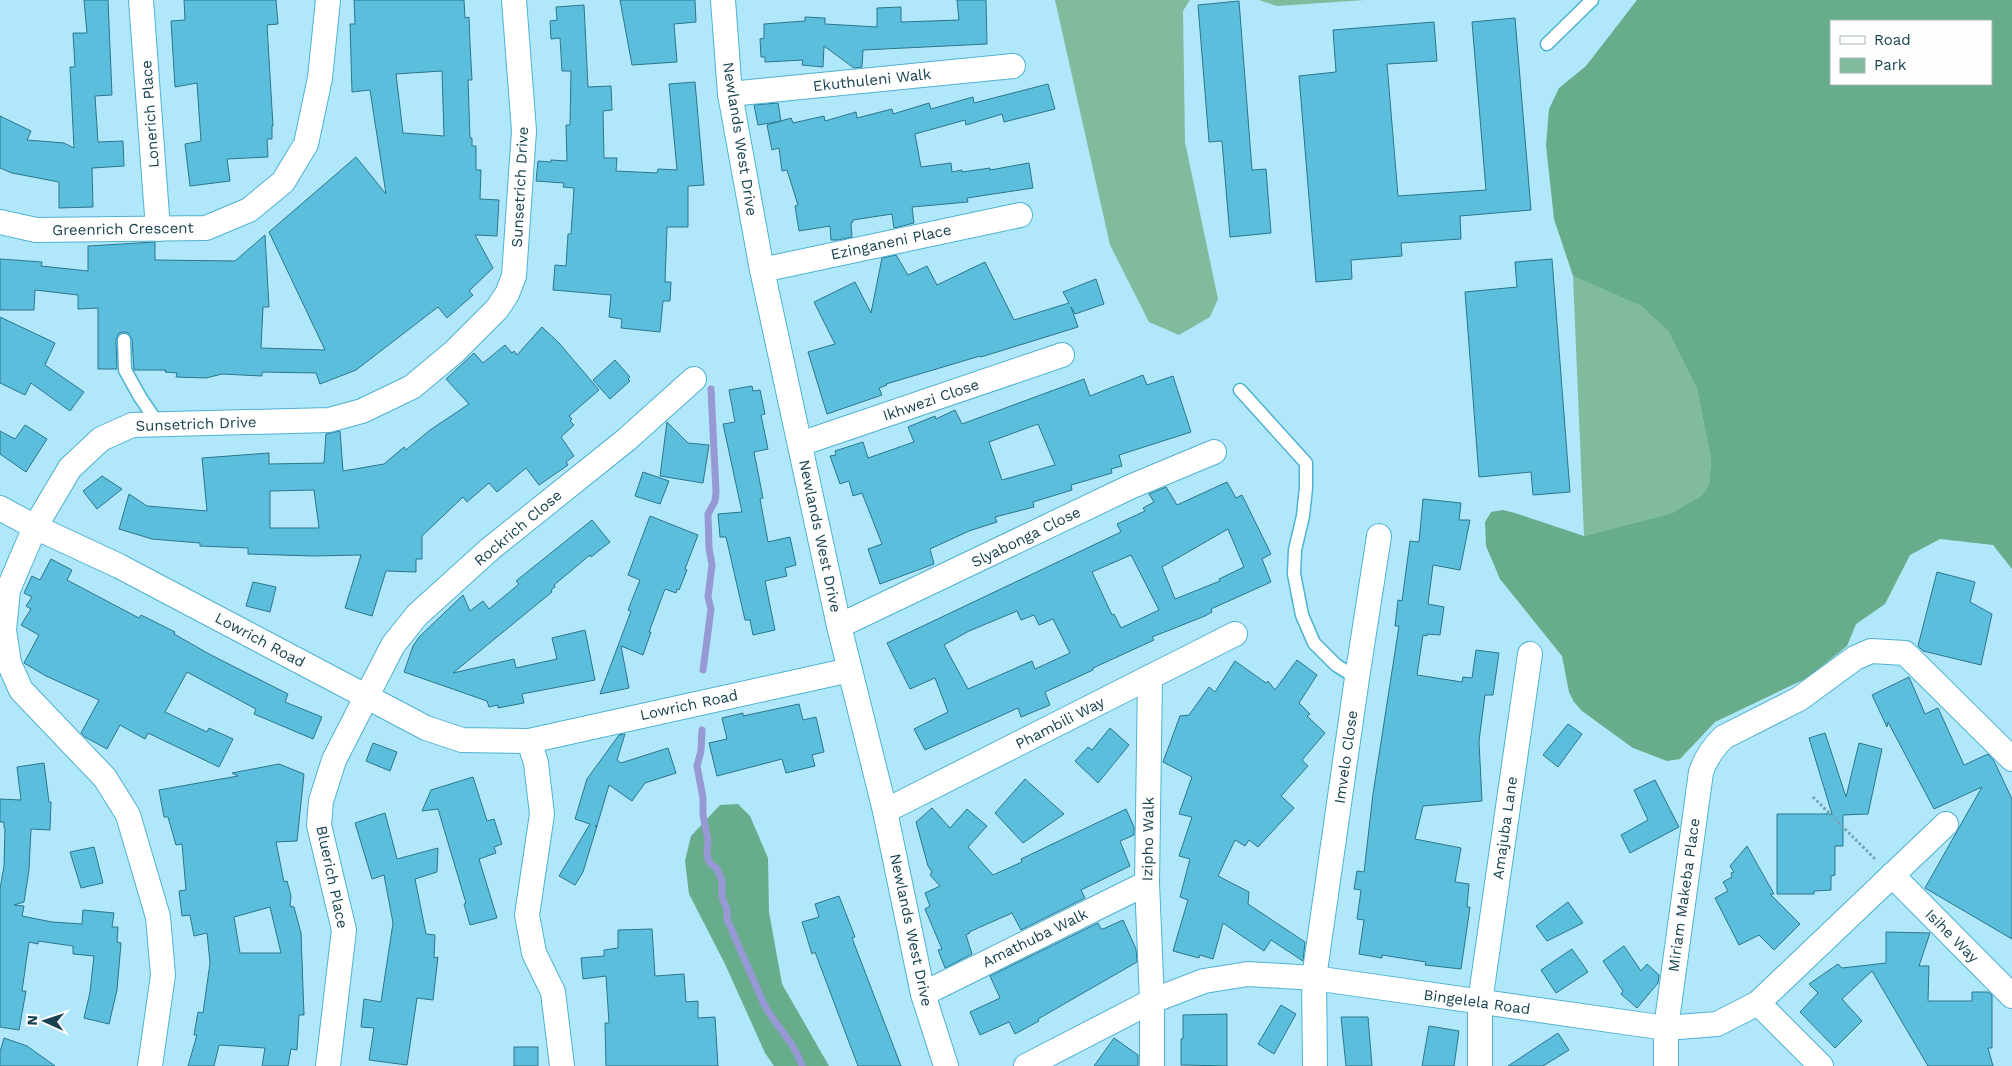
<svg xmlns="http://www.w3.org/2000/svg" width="2012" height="1066" font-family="'Work Sans',sans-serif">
<rect width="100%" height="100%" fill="#b1e7fa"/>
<g fill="#81bb9e">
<path d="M1055 0H1190L1183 11 1185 142 1218 299 1210 317 1179 335 1149 322 1110 245Z"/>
<path d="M1259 0H1365L1277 6Z"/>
<path d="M1573 276 1641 306 1668 331 1697 389 1711 459 1709 485 1702 495 1672 513 1584 536Z"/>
</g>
<g fill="#67ac8b" fill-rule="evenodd">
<path d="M1637 0H2012V569L1993 545 1940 539 1910 555 1885 604 1856 624 1847 646 1807 678 1715 722 1680 759 1667 761 1633 748 1582 711 1574 702 1569 692 1562 656 1500 579 1486 546 1485 522 1491 512 1503 510 1515 513 1584 536 1672 513 1702 495 1709 485 1711 459 1697 389 1668 331 1641 306 1573 276 1554 219 1546 145 1549 109 1559 88 1586 66ZM1991 21V84H1831V21Z"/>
<path d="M738 804 750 816 768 858 769 912 782 984 829 1066H774L765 1053 725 964 689 894 685 861 691 836 720 805Z"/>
</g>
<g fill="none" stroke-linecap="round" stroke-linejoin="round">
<g stroke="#9799d4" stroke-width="7">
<path d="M703 670 711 609 708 597 712 565 709 548 708 514 715 501 716 492 711 389"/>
<path d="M702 730 701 751 697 766 703 798V815L708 840 707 854 709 862 717 869 722 880V898L727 909V919L763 1002C774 1025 794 1041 802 1066"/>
</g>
</g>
<g fill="#5cbedd" stroke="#2a768d" fill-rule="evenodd">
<path d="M84 0H108L112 95 95 96 98 142 123 141 124 166 92 168 93 207 59 208V182L12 173 0 168V116L31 131 27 140 64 143 74 148 70 67H75L73 33H87Z"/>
<path d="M184 0H276L278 24 267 25 273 126H272V139H267L268 157 227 159 230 181 190 186 185 144 201 141 197 83 175 87 171 21 185 20Z"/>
<path d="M354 0H464L465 18 469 17 470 44 472 80H468L470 138H472V146H476V170H481L480 199 499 200 497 236 475 235 493 268 469 291 473 295 447 318 438 307 356 370 320 384 316 373 262 372V376L222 374 206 378 176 377 177 373 165 372 166 370H134L132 339 128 333 124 332 119 333 116 340 117 369H98V308L78 309V295L35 290 34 310H0V259L42 262 41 266 88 271V246L155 242V260L235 261 265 235 269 307H263L261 348 325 350 269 232 356 157 386 194 370 90 352 92 350 24H355ZM442 71 444 136 403 133 396 74Z"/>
<path d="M620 0H695L696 22 674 24 677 62 632 65Z"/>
<path d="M957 0H986L987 44 863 50 862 67 854 68 824 46 823 67 802 65 803 60 765 62V57H761L760 39 764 38V24L805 21V17L825 18V24L877 27V8L901 7V22L959 20Z"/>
<path d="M1239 1 1252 170 1266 169 1271 233 1230 237 1222 141 1209 142 1198 5Z"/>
<path d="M584 5 588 87 611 86 612 110 603 111 604 158H617L616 171 657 173 658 169 677 170 669 84 695 82 704 185 688 186V227H667L665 282H671L670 301H663L660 332 621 328 622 319 609 317 611 295 553 290 555 265 566 266 568 234H571L574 188 563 187 564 183 536 181 538 161 551 162V160L567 161 566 125H570L571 71H562L560 38 551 39 550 21 557 20 556 7Z"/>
<path d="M1515 18 1531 210 1460 216 1461 239 1401 243 1402 256 1351 260 1352 279 1316 282 1299 76 1336 72 1333 30 1434 22 1437 61 1387 64 1398 196 1486 190 1472 22Z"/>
<path d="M1048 84 1055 109 1004 122 1002 114 966 125 965 120 915 134 921 167 951 163 952 172 962 170V172L990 168V170L1029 163 1033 188 967 198 968 202 912 207 914 223 894 228 892 214 853 220V222L851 223 852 237 838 240H831L830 226 799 231 795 206 798 205 787 170 782 171 779 148 772 150 767 125 791 118 793 123 824 116 825 121 856 112 857 118 892 109 893 114 929 103 931 109 973 97 974 103Z"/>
<path d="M778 103 781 121 758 125 754 105Z"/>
<path d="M896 255 908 275 927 266 937 285 985 262 1014 320 1069 303 1063 292 1096 279 1104 304 1075 314 1071 307 1078 327 981 357 980 356 886 384 887 385 879 388 882 395 827 414 808 352 835 344 814 302 855 282 871 313 882 258Z"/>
<path d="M1552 259 1570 492 1533 495 1531 472 1479 477 1465 292 1517 287 1515 262Z"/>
<path d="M0 317 55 343 45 365 84 392 70 411 31 383 25 395 0 383Z"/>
<path d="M542 327 559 343 599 390 569 416 572 419 570 421 574 425 561 437 574 456 566 462 568 465 539 485 526 468 497 492 489 483 467 502 463 497 422 536V559H416V572L386 571 372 616 345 608 361 555 313 556 248 554V548L200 546V543L152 539 119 529 129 494 147 506 207 511 202 458 269 453V464L324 463 326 434 340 431 343 471 384 464 404 447 406 450 430 430 469 404 446 379 474 353 483 363 505 345 512 353 514 351 517 355ZM314 490 319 528H270V491Z"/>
<path d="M615 360 630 377 628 379 630 381 610 399 593 380Z"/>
<path d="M1143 375 1147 385 1173 376 1191 432 1119 455 1122 466 1111 469 1112 473 1071 485 1072 490 1033 502 1034 507 995 517 997 522 969 531 930 549 934 564 880 584 868 549 882 544 862 493 853 496 849 481 840 484 830 456 836 455 835 451 863 442 868 458 914 442 908 427 935 416 936 419 955 410 962 424 1084 379 1090 396ZM1038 424 1055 465 1002 480 989 442Z"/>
<path d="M752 386 753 391 760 390 765 414 761 415 768 449 754 452 763 498 760 499 768 542 790 537 796 565 785 568 787 576 765 581 775 630 753 635 750 620H745L726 537H720L718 514 742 512 723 424 735 422 729 390Z"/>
<path d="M667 422 688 443 709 445 703 483 660 476Z"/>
<path d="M25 425 47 439 26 472 0 454V431L15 439Z"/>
<path d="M643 472 669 481 660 504 635 496Z"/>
<path d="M102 476 122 489 97 509 83 491Z"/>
<path d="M1227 482 1236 498 1242 495 1271 554 1262 559 1271 582 1211 609 1212 612 1205 616 1152 637 1154 640 1093 668V670L1045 692 1050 705 1021 717 1018 708 925 750 914 729 948 712 935 678 910 689 887 643 1121 532 1117 524 1145 511 1143 508 1154 502 1149 494 1166 487 1177 505ZM1228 529 1244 567 1219 579 1220 581 1175 599 1162 567ZM1131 555 1159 610 1121 628 1114 614 1112 615 1092 572ZM1017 611 1021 620 1034 615 1039 625 1053 619 1070 653 1035 669 1032 661 968 689 944 645 969 631Z"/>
<path d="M1423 499 1461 503 1459 520H1470L1460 570 1433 565 1428 604 1444 607 1440 635 1427 634V636L1423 635 1417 675 1462 682 1463 677 1472 678 1476 650 1499 653 1493 695H1485L1479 741 1482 801 1423 806 1415 839 1461 848 1455 882 1469 884 1467 907H1470L1461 969 1425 965 1426 962 1382 955V958L1359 954 1364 920 1357 919 1361 890 1354 889 1357 871 1364 872 1373 794 1399 626H1395L1398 600 1402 601 1410 541 1419 542Z"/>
<path d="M650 516 698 535 685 569 687 570 679 590 677 589 676 593 665 589 649 632H651L643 655 621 646 629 688 600 694 631 611 628 610 640 580 628 575Z"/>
<path d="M592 520 610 542 591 557 590 555 554 585 555 587 551 590 552 592 453 673 514 659 516 668 557 659 552 638 585 630 595 680 522 694 524 703 498 708V705L489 707 487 701 404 672 413 646 419 637 463 595 470 611 483 601 489 609 519 584 516 581Z"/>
<path d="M51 559 72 570 67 580 139 618 141 615 175 632 174 634 211 655 288 694 285 702 322 717 313 739 254 714 256 709 187 672 165 712 207 732 209 728 233 739 219 767 148 733 145 739 120 725 107 749 85 737 81 733 99 700 46 676 24 663 39 635 21 625 31 609 26 606 32 597 24 593 32 576 40 580Z"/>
<path d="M1937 572 1975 582 1970 602 1992 614 1981 665 1923 651 1918 646Z"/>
<path d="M253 582 276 587 270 612 246 606Z"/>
<path d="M1297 660 1317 675 1299 703 1310 714 1307 716 1325 733 1302 760 1308 766 1281 796 1294 808 1258 847 1249 840 1245 846 1235 840 1218 876 1249 892 1248 904 1305 942 1303 961 1271 940 1264 951 1223 923 1213 959 1200 955 1199 958 1173 951 1188 900 1180 897 1190 859 1179 856 1192 817 1179 814 1192 777 1163 762 1180 716 1189 715 1209 687 1215 692 1235 661 1266 683 1268 681 1275 690Z"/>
<path d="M1909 677 1925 714 1938 708 1964 765 1988 754 1994 761 2012 799V939L1925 888 1982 787 1934 809 1888 722 1887 727 1872 695Z"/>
<path d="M799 704 803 720 816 717 824 752 812 755 815 766 786 773 782 759 717 776 709 743 727 739 722 718 743 713V716Z"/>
<path d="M1568 724 1582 734 1558 767 1543 755Z"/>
<path d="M1110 728 1129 745 1098 783 1075 761 1088 747 1092 750Z"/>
<path d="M1825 733 1846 797 1859 743 1882 749 1868 814 1843 815V846H1835V875L1831 876V890L1814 891V894H1777V814H1832L1809 738Z"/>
<path d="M625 734 617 760 621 763 668 748 676 773 645 783 632 801 609 785 597 826H595H597L583 872 575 885 559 876 590 824 575 819 587 779 619 735Z"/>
<path d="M373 743 397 752 390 771 366 761Z"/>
<path d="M44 763 49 802H51L50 830 31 829 29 870 24 902 14 905 24 906 22 916 52 922 82 924 83 910 114 913 112 927H118L117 942 121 943 117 990 109 1024 84 1018 90 992 94 956 73 954V946L38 941V944L29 942 22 991H26L19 1030 0 1027V889L4 866 5 828H4V822H0V799L21 800 17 767Z"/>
<path d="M279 764 304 774 297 841 276 842 284 882 287 881 291 896 290 906 294 907 301 933 304 1015H299L297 1050 291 1049 288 1066H262L265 1048 219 1045 214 1066H188L197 1035H194L198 1012 203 1013 210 963 207 933 194 936 190 915 182 916 179 891 186 890 182 844 176 845 168 817H164L159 790 238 776 232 773ZM270 907 281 953H240L234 917Z"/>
<path d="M473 777 487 821 494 819 502 844 494 847 496 853 479 859 497 918 470 925 464 904 466 903 438 809 422 811 431 790Z"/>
<path d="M1025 779 1064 814 1023 843 995 813Z"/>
<path d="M1655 780 1679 827 1630 853 1621 835 1648 820 1634 790Z"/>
<path d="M932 808 950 828 967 809 987 826 968 847 993 875 1022 862 1021 859 1126 809 1134 827V835L1120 841 1130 866 1081 890 1085 898 1021 930 1012 913 969 932 970 933 966 935 972 954 945 968 938 950 942 949 925 909 930 906 925 893 940 886 930 875 932 872 928 866 916 822Z"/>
<path d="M385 813 397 859 438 848 437 872 415 879 426 934 435 935 434 958 438 957 433 1000 417 998 407 1065 369 1060 374 1028 361 1027 364 999 381 1002 393 923 384 875 372 879 355 823Z"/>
<path d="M1747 846 1774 894H1770L1800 924 1774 950 1759 935 1739 945 1715 898 1728 891 1723 882 1732 877 1731 873 1734 872 1730 866Z"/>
<path d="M94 847 103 883 81 888 70 852Z"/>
<path d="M839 896 855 937 852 938 901 1066H858L815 952 812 954 802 922 819 917 815 904Z"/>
<path d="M1568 902 1583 923 1547 941 1536 926Z"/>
<path d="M1123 920 1136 949 1137 962 1038 1019 1039 1021 1015 1034 1009 1022 980 1035 970 1012 1000 998 990 976 1098 923 1101 929H1103Z"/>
<path d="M652 929 655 976 684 974 686 1002 698 1001V1018L715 1017 718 1066H606L605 1023H609L606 976 583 979 581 958 604 956V950L618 948V930Z"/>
<path d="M1886 932 1930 933 1919 966H1929L1928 1001H1972V992H1988L1992 995V1048H1988L1993 1066H1928L1872 971 1842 999 1862 1021 1835 1048 1800 1012 1818 993 1809 984 1838 964 1842 968 1886 963Z"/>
<path d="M1624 946 1641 971 1647 964 1659 975 1658 983 1637 1008 1621 994 1623 991 1603 961Z"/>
<path d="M1572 949 1588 972 1556 993 1541 970Z"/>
<path d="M1281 1005 1296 1014 1274 1054 1258 1044Z"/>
<path d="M1227 1014V1066L1181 1065V1039H1183V1015Z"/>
<path d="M1341 1017H1368L1372 1066H1346Z"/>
<path d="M1429 1026 1459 1031 1454 1066H1422Z"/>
<path d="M1558 1033 1569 1050 1543 1066H1508Z"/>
<path d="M4 1038 27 1046 55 1066H0V1052Z"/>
<path d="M1114 1038 1138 1055V1066H1094Z"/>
<rect x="514" y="1047" width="24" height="19"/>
</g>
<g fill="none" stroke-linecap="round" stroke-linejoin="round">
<g stroke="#4fb2d1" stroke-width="15">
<g id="service">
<path d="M1547 44 1592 0"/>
<path d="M124 340 125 370 140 397 159 425"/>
<path d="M1240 390 1306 463V488L1303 516 1295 550 1294 574 1302 615 1314 643 1336 665 1357 678"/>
</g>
</g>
<g stroke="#4fb2d1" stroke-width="26">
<g id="minor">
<path d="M141 0 158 229"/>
<path d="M723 0 730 94 762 270 839 626 885 811 923 994 946 1066"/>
<path d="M730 94 1013 66"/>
<path d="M0 222 36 230 206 228 249 210 283 182 306 144 320 78 328 0"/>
<path d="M762 270 1020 215"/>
<path d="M800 444 1062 355"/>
<path d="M0 508 35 527 119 566 426 728 462 740 529 741 850 670"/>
<path d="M839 626 1130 487 1214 452"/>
<path d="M1150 677 1147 883 1152 1001V1066"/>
<path d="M529 741 536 763 542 814 527 915 534 953 553 992 562 1066"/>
<path d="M885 811 1235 634"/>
<path d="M1892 875 2012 996"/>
<path d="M923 994 1147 883"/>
<path d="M1758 1003 1821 1066"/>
<path d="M150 1066 163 975 158 917 128 815 105 778 21 690 9 663 4 630 8 590 35 527 70 468 101 439 132 425 329 420 362 411 412 387 454 352 497 309 507 294 514 276 524 131 514 0"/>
<path d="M328 1066 344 930 319 825 321 801 334 760 393 645 417 615 490 549 626 440 694 379"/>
<path d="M1026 1066 1152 1001 1204 981 1248 974 1314 978 1666 1028 1717 1024 1758 1003 1946 824"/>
<path d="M1315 1066 1314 978 1357 678 1379 536"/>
<path d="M1480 1066V1002L1530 654"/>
<path d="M1666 1066V1028L1701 772C1706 758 1713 747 1724 737L1799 699 1855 658 1871 651 1905 653 2012 759"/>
</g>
</g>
<path stroke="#72a3b4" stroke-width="3" stroke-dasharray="2.5 2.5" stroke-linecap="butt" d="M1813 797 1875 859"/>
<use href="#service" stroke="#fff" stroke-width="12"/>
<use href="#minor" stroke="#fff" stroke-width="24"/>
</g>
<g text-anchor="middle" stroke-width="4.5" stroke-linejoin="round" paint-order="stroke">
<g font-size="15" fill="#18424f" stroke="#fefefe">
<text transform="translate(872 80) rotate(-6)" y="5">Ekuthuleni Walk</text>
<text transform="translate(150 114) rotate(-94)" y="5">Lonerich Place</text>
<text transform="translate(740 139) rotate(81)" y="5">Newlands West Drive</text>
<text transform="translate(520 187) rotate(-87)" y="5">Sunsetrich Drive</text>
<text transform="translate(123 229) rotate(-1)" y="5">Greenrich Crescent</text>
<text transform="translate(891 242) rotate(-12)" y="5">Ezinganeni Place</text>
<text transform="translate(931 400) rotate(-19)" y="5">Ikhwezi Close</text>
<text transform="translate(196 424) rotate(-2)" y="5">Sunsetrich Drive</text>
<text transform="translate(518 528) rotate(-40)" y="5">Rockrich Close</text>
<text transform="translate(820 536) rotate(78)" y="5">Newlands West Drive</text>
<text transform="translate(1026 537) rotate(-26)" y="5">Slyabonga Close</text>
<text transform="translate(260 640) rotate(28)" y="5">Lowrich Road</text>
<text transform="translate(689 705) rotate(-12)" y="5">Lowrich Road</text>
<text transform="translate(1060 723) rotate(-27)" y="5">Phambili Way</text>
<text transform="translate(1346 757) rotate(-82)" y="5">Imvelo Close</text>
<text transform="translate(1505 828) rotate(-82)" y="5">Amajuba Lane</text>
<text transform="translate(1148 839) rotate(-89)" y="5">Izipho Walk</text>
<text transform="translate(332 877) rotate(78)" y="5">Bluerich Place</text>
<text transform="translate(1684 895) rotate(-82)" y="5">Miriam Makeba Place</text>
<text transform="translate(911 930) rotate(78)" y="5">Newlands West Drive</text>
<text transform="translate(1952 936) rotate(45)" y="5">Isihe Way</text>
<text transform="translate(1035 938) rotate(-26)" y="5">Amathuba Walk</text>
<text transform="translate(1477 1002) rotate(8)" y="5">Bingelela Road</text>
</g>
</g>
<rect x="1830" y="20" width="162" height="65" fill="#fefefe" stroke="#a2b3b8"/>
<rect x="1840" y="36" width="25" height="8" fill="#ffffff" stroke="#a2b3b8"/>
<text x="1874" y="45" font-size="15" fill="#18424f">Road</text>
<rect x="1840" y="58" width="25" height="15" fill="#81bb9e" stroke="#a2b3b8"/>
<text x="1874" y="70" font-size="15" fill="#18424f">Park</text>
<g transform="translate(45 1021) rotate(273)" stroke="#fefefe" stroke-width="4" paint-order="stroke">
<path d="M0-4L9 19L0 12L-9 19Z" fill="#18424f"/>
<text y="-8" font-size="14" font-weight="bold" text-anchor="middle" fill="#18424f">N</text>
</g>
</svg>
